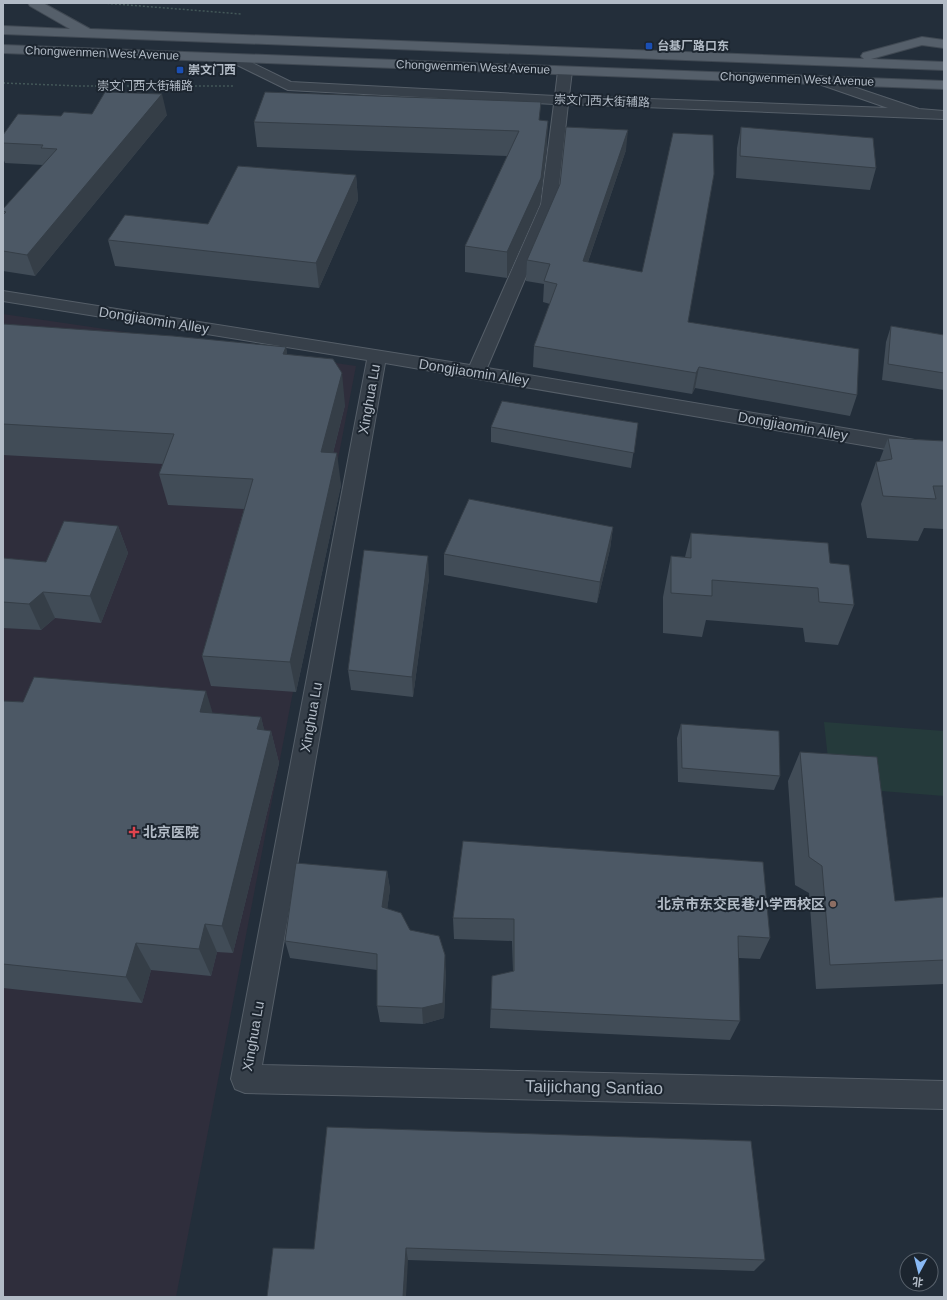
<svg xmlns="http://www.w3.org/2000/svg" width="947" height="1300" font-family="Helvetica,'Noto Sans SC',sans-serif">
<rect width="100%" height="100%" fill="#232e3a"/>
<path fill="#2f2e3c" d="M3 314 356 366 176 1297H3Z"/>
<path fill="#253a3b" d="M824 722 944 731V796L831 787Z"/>
<g fill="none" stroke-linecap="round" stroke-linejoin="round">
<g stroke="#555e68" stroke-width="2">
<path id="minor" d="M234 54 291 82 555 96 558 71 560 68H570L572 71 569 96 888 108 816 83 814 80 816 77 821 76 919 109 944 111V119L568 104 557 204 487 368 944 445V459L385 363 262 1065 944 1081V1109L245 1093 235 1089 231 1079 367 360 3 301V291L470 365 541 204 554 104 288 90 229 61 227 58 229 55Z"/>
</g>
<g stroke="#404953" stroke-width="2">
<g id="major">
<path d="M28 3H43L90 29 864 59 861 56 863 53 922 37 944 40V48L922 45 871 59 944 62V70L3 34V26L70 29 30 6Z"/>
<path d="M3 45 944 81V89L3 53Z"/>
</g>
</g>
<g stroke="#435758" stroke-width="1.5" stroke-dasharray="2 2" stroke-linecap="butt">
<path d="M103 3 241 14"/>
<path d="M3 83 80 86H234"/>
</g>
<use href="#minor" fill="#37404a" fill-rule="evenodd"/>
<use href="#major" fill="#555f6a" fill-rule="evenodd"/>
</g>
<g fill="#414c57">
<path d="M92 114 167 115 35 276 3 271V209L43 165 5 163 3 158V135L61 116Z"/>
<path d="M540 120 547 146 540 204 507 278 465 272V246L507 156 257 147 254 122Z"/>
<path d="M741 127 876 168 870 190 736 178 737 148Z"/>
<path d="M626 150 588 262 688 322 857 395 850 416 695 388 692 394 533 367 534 346 550 304 543 302 544 284 526 281 527 260Z"/>
<path d="M356 175 358 200 319 288 115 266 108 240 208 224Z"/>
<path d="M3 324 286 347 287 355 345 405 333 453 341 485 296 692 211 686 202 656 244 509 168 505 159 474 163 464 3 455Z"/>
<path d="M891 326 944 335V390L882 380 886 342Z"/>
<path d="M638 423 631 468 491 442V427Z"/>
<path d="M888 438 944 441V529L924 528 918 541 867 538 861 504 876 462H879Z"/>
<path d="M118 526 128 553 101 623 55 618 41 630 3 628V558L46 562Z"/>
<path d="M613 527 610 549 597 603 444 575V554Z"/>
<path d="M691 533 830 563 854 605 838 645 805 642 803 628 706 620 702 637 663 633V597L671 556 685 557Z"/>
<path d="M429 578 413 697 351 690 348 670Z"/>
<path d="M3 701 23 702 213 713 261 717 264 730 271 731 279 763 233 953 217 952 211 976 151 970 142 1003 3 988Z"/>
<path d="M681 724 780 776 774 790 678 782 677 738Z"/>
<path d="M800 752 895 901 944 897V984L816 989 809 893 795 885 788 781Z"/>
<path d="M463 841 770 938 760 959 739 958 740 1021 730 1040 490 1028 492 976 513 972 512 941 454 939 453 918Z"/>
<path d="M387 871 390 889 387 909 410 930 446 972 444 1018 423 1024 380 1022 377 1006V970L290 958 285 941Z"/>
<path d="M327 1127 765 1260 754 1271 408 1260 314 1249Z"/>
</g>
<g fill="#353e47">
<path d="M162 94 167 115 35 276 27 255Z"/>
<path d="M548 121 547 146 540 204 507 278V252Z"/>
<path d="M628 130 626 150 581 282 583 261Z"/>
<path d="M356 175 358 200 319 288 316 263Z"/>
<path d="M286 347 291 379 283 354Z"/>
<path d="M699 367 695 388 692 394 696 373Z"/>
<path d="M342 373 345 405 325 484 321 452Z"/>
<path d="M337 453 341 485 296 692 290 662Z"/>
<path d="M118 526 128 553 101 623 90 596Z"/>
<path d="M613 527 610 549 597 603 600 582Z"/>
<path d="M428 556 429 578 413 697 412 677Z"/>
<path d="M43 592 55 618 41 630 29 604Z"/>
<path d="M206 691 216 724 200 712Z"/>
<path d="M261 717 268 745 271 731 279 763 233 953 222 926 257 729Z"/>
<path d="M387 871 390 889 385 925 382 907Z"/>
<path d="M205 924 217 952 211 976 199 949Z"/>
<path d="M136 943 151 970 142 1003 126 977Z"/>
<path d="M445 955 446 972 444 1018 423 1024 422 1008Z"/>
<path d="M406 1248 408 1260 406 1297H403Z"/>
</g>
<g fill="#4c5865" stroke="#353e47">
<path d="M105 92 162 94 27 255 3 251V215L6 212 3 211V209L57 149 41 148 43 145 3 143V135L18 114 61 116 64 112 92 114Z"/>
<path d="M265 92 541 102 539 120 548 121 541 178 507 252 465 246 519 131 254 122Z"/>
<path d="M566 127 628 130 583 261 642 272 673 133 713 135 714 174 688 322 859 349 857 395 699 367 696 373 534 346 557 284 544 281 550 264 527 260 560 184Z"/>
<path d="M741 127 873 138 876 168 740 156Z"/>
<path d="M238 166 356 175 316 263 108 240 125 215 208 224Z"/>
<path d="M3 324 173 336 286 347 283 354 333 359 342 373 321 452 337 453 290 662 202 656 253 479 159 474 174 434 3 424Z"/>
<path d="M891 326 944 335V373L888 364Z"/>
<path d="M502 401 638 423 634 453 491 427Z"/>
<path d="M888 438 944 441V486H933L936 499 883 496 876 462 892 459Z"/>
<path d="M469 499 613 527 600 582 444 554Z"/>
<path d="M64 521 118 526 90 596 43 592 29 604 3 602V558L46 562Z"/>
<path d="M691 533 828 543 830 563 849 565 854 605 819 602 818 588 712 580V596L671 593V556L691 558Z"/>
<path d="M364 550 428 556 412 677 348 670Z"/>
<path d="M34 677 206 691 200 712 261 717 257 729 271 731 222 926 205 924 199 949 136 943 126 977 3 964V701L23 702Z"/>
<path d="M681 724 779 731 780 776 682 768Z"/>
<path d="M800 752 877 757 895 901 944 897V960L830 965 822 866 809 857Z"/>
<path d="M463 841 763 862 770 938 738 936 740 1021 491 1009 492 976 514 971V919L453 918Z"/>
<path d="M296 863 387 871 382 907 401 913 410 930 439 936 445 955 443 1003 422 1008 377 1006V954L285 941Z"/>
<path d="M327 1127 751 1141 765 1260 406 1248 403 1297H267L273 1248 314 1249Z"/>
</g>
<g fill="#1a4fb4" stroke="#1c252f" stroke-width="1.5">
<rect x="645" y="42" width="8" height="8" rx="2"/>
<rect x="176" y="66" width="8" height="8" rx="2"/>
</g>
<path fill="#e0444e" stroke="#1c252f" stroke-width="1.5" d="M132 826h4v4h4v4h-4v4h-4v-4h-4v-4h4z"/>
<circle fill="#8d6e63" stroke="#1c252f" stroke-width="1.5" cx="833" cy="904" r="4"/>
<g text-anchor="middle" stroke-width="4" stroke-linejoin="round" paint-order="stroke">
<g font-size="12" font-weight="bold" fill="#b2bbc6" stroke="#1c252f" text-anchor="start">
<text x="657" y="50">台基厂路口东</text>
<text x="188" y="74">崇文门西</text>
</g>
<g font-size="12" fill="#b2bbc6" stroke="#1c252f">
<text transform="translate(102 53) rotate(2)" y="4">Chongwenmen West Avenue</text>
<text transform="translate(473 67) rotate(2)" y="4">Chongwenmen West Avenue</text>
<text transform="translate(797 79) rotate(2)" y="4">Chongwenmen West Avenue</text>
<text x="145" y="90">崇文门西大街辅路</text>
<text transform="translate(602 101) rotate(2)" y="4">崇文门西大街辅路</text>
</g>
<g font-size="14" fill="#b2bbc6" stroke="#1c252f">
<text transform="translate(154 320) rotate(9)" y="5">Dongjiaomin Alley</text>
<text transform="translate(474 372) rotate(9)" y="5">Dongjiaomin Alley</text>
<text transform="translate(369 399) rotate(-80)" y="5">Xinghua Lu</text>
<text transform="translate(793 426) rotate(10)" y="5">Dongjiaomin Alley</text>
<text transform="translate(311 717) rotate(-80)" y="5">Xinghua Lu</text>
<text transform="translate(253 1036) rotate(-80)" y="5">Xinghua Lu</text>
</g>
<g font-size="14" font-weight="bold" fill="#b2bbc6" stroke="#1c252f" text-anchor="start">
<text x="143" y="837">北京医院</text>
<text x="825" y="909" text-anchor="end">北京市东交民巷小学西校区</text>
</g>
<g font-size="17" fill="#b2bbc6" stroke="#1c252f">
<text transform="translate(594 1087) rotate(1)" y="6">Taijichang Santiao</text>
</g>
</g>
<rect width="947" height="1300" fill="none" stroke="#b2bbc6" stroke-width="8"/>
<g transform="translate(919 1272) rotate(187)"><circle r="19" fill="#1c252f" stroke="#58616b"/>
<path d="M0-3L7 15L0 10L-7 15Z" fill="#89b9f4"/>
<text y="-6" font-size="11" font-weight="bold" text-anchor="middle" fill="#b2bbc6">北</text>
</g>
</svg>
